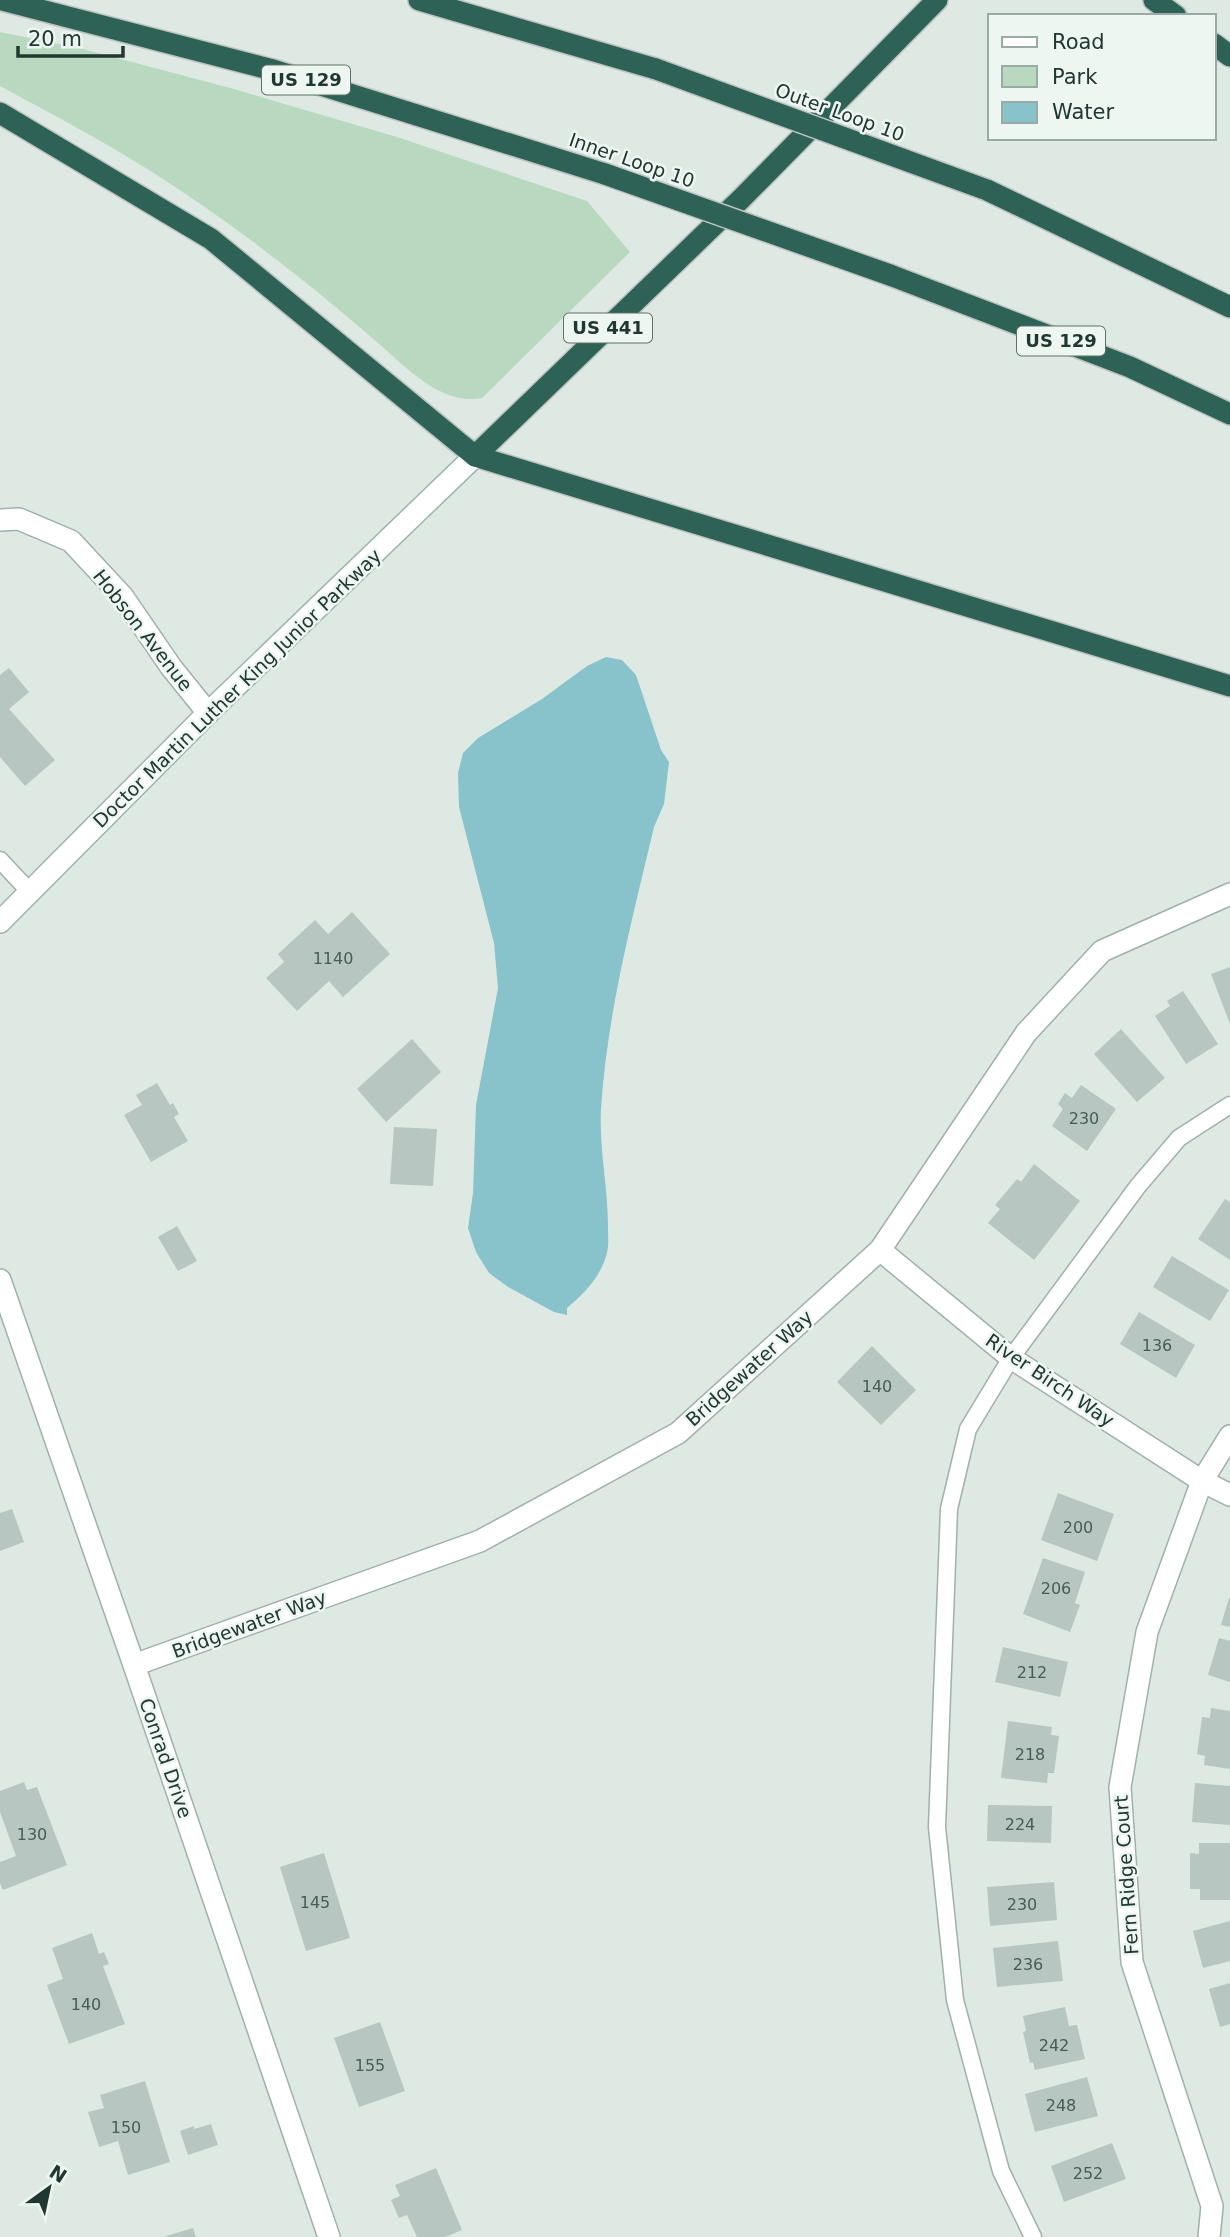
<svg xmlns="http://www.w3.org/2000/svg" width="1230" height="2237" font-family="'DejaVu Sans',sans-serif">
<rect width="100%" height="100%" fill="#dee9e4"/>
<path fill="#b8d9c0" d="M0 32 83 49 234 89 397 137 587 201 630 252 482 398C441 406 406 367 378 343 305 280 230 221 149 170 101 140 50 113 0 86Z"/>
<path fill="#88c3cc" d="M606 657 622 660 636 675 661 750 669 762 664 804 654 827C632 920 607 1014 601 1109 599 1149 608 1187 608 1226 608 1234 609 1245 607 1253 601 1276 585 1293 567 1308V1315L554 1312 508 1287 489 1273 476 1252 468 1228 473 1193 476 1105 498 988 494 943 459 807 458 773 463 753 478 738 542 699 587 666Z"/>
<g fill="#b7c6c0">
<path d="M9 668 29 692 9 709 55 760 25 786 0 757V675Z"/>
<path d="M352 912 390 954 343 997 329 981 297 1011 266 978 284 962 278 954 315 920 328 934Z"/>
<path d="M1230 967V1024L1211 974Z"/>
<path d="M1183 991 1218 1044 1186 1064 1155 1016 1170 1006 1167 1001Z"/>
<path d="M1121 1029 1165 1078 1137 1102 1094 1054Z"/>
<path d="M412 1039 441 1072 386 1122 357 1089Z"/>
<path d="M157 1083 170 1105 173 1103 179 1114 174 1117 188 1141 151 1162 124 1115 142 1105 136 1095Z"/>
<path d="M1081 1085 1116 1109 1087 1151 1052 1126 1063 1109 1058 1104 1065 1093 1072 1098Z"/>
<path d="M394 1127 437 1129 433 1186 390 1184Z"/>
<path d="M1034 1164 1080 1201 1034 1260 988 1223 1000 1209 995 1205 1017 1179 1021 1182Z"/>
<path d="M1225 1199 1230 1202V1260L1198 1239Z"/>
<path d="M177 1226 197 1261 178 1271 158 1237Z"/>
<path d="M1172 1256 1229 1290 1210 1321 1153 1287Z"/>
<path d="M1139 1312 1195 1345 1176 1378 1120 1344Z"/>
<path d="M872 1346 916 1390 881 1425 837 1382Z"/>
<path d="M1058 1493 1114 1514 1097 1561 1041 1540Z"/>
<path d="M12 1509 24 1542 0 1551V1513Z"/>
<path d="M1043 1558 1085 1572 1075 1603 1080 1605 1070 1632 1023 1614Z"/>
<path d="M1229 1598H1230V1627L1221 1625Z"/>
<path d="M1219 1638 1230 1641V1682L1208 1675Z"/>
<path d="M1003 1647 1068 1662 1060 1697 995 1682Z"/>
<path d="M1211 1708 1230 1711V1769L1204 1765 1205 1756 1197 1754 1202 1717 1210 1718Z"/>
<path d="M1008 1721 1052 1727 1051 1735 1059 1736 1054 1773H1048L1047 1783 1001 1778Z"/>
<path d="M24 1782 27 1790 37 1787 67 1865 3 1890 0 1883V1862L16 1856 0 1812V1791Z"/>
<path d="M1195 1783 1230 1786V1825L1192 1822Z"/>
<path d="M988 1805 1052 1806 1051 1843 987 1841Z"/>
<path d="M1199 1843H1230V1900H1200V1889H1190V1853L1199 1854Z"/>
<path d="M324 1853 350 1938 306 1951 280 1867Z"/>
<path d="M1054 1882 1057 1920 990 1926 987 1887Z"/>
<path d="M1230 1921V1961L1203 1968 1193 1931Z"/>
<path d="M92 1933 99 1954 104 1952 109 1964 103 1966 125 2024 69 2044 47 1985 63 1979 52 1948Z"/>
<path d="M1058 1941 1063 1981 997 1987 993 1948Z"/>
<path d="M1230 1983V2024L1220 2027 1209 1989Z"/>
<path d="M1065 2007 1069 2026 1077 2025 1085 2059 1035 2070 1033 2062 1030 2063 1023 2032 1026 2031 1023 2016Z"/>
<path d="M380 2022 405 2091 359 2107 334 2038Z"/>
<path d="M1087 2077 1098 2116 1035 2132 1025 2094Z"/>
<path d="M145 2081 170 2162 128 2175 118 2141 99 2147 88 2112 104 2108 100 2095Z"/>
<path d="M211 2124 218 2145 188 2155 180 2131 194 2126V2129Z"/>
<path d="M1112 2143 1126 2179 1064 2202 1051 2166Z"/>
<path d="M436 2168 462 2230 445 2237H417L407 2215 399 2218 391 2200 400 2196 395 2185Z"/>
<path d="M193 2228 196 2237H166V2236Z"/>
</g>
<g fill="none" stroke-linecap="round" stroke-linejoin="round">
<g stroke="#a1b0ab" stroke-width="19">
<g id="lane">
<path d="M0 860 30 892"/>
<path d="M1033 2237 1001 2171 955 2000 937 1827 949 1509 968 1429 1011 1358 1138 1186 1179 1138 1230 1105"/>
</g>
</g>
<g stroke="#a1b0ab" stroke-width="24">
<g id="street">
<path d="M0 520 19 519 71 541 123 597 171 667 208 713"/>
<path d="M880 1250 1011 1358 1202 1481 1230 1495"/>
<path d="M0 1280 134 1665 329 2237"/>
<path d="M134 1665 480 1541 678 1433 880 1250 1026 1033 1102 951 1230 894"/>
<path d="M1209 2237 1212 2206 1132 1962 1120 1787 1147 1632 1202 1481 1230 1436"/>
</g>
</g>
<g stroke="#9eb4ac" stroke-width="24">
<path id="secondary" d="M0 922 208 713 475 456"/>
</g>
<g stroke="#bcc3c1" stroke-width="24">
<g id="highway">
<path d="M2 0 273 70 605 174"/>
<path d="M419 0 656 69"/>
<path d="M1154 0 1176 16"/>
<path d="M1214 44 1230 56"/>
<path d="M0 113 211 239 475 456 1230 686"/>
<path d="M987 190 1230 307"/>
<path d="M890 275 1130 367 1230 414"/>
<path d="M475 456 741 199 937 0"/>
</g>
</g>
<use href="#lane" stroke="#fff" stroke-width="16"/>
<use href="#street" stroke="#fff" stroke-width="21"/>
<use href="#secondary" stroke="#fff" stroke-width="21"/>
<use href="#highway" stroke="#2e6257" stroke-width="21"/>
<g stroke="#bcc3c1" stroke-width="24" stroke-linecap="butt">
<g id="highway-bridge">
<path d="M656 69 987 190"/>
<path d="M605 174 890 275"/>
</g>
</g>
<use href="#highway-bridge" stroke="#2e6257" stroke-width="21"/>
</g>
<g text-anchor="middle" stroke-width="5" stroke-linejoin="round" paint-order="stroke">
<g font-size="16" fill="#465c55">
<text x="333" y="964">1140</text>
<text x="1084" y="1124">230</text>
<text x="1157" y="1351">136</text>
<text x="877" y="1392">140</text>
<text x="1078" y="1533">200</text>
<text x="1056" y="1594">206</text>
<text x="1032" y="1678">212</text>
<text x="1030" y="1760">218</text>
<text x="1020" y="1830">224</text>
<text x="32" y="1840">130</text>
<text x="315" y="1908">145</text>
<text x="1022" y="1910">230</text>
<text x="1028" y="1970">236</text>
<text x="86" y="2010">140</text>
<text x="1054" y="2051">242</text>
<text x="370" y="2071">155</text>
<text x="1061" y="2111">248</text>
<text x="126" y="2133">150</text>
<text x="1088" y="2179">252</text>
</g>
<g fill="#eef6f2" stroke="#5e716b" stroke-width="2">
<rect x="262" y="65.5" width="88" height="29" rx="5"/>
<rect x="564" y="313.5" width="88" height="29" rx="5"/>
<rect x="1017" y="326.5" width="88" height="29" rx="5"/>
</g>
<g font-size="18" font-weight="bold" fill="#203831">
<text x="306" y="86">US 129</text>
<text x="608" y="334">US 441</text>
<text x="1061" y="347">US 129</text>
</g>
<g font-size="19" fill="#203831" stroke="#eef6f2">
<text transform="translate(840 112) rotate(20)" y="7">Outer Loop 10</text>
<text transform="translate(632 160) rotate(19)" y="7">Inner Loop 10</text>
<text transform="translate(143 630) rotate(52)" y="7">Hobson Avenue</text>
<text transform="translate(237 688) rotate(-44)" y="7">Doctor Martin Luther King Junior Parkway</text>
<text transform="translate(749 1368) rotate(-42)" y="7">Bridgewater Way</text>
<text transform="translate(1050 1380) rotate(34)" y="7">River Birch Way</text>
<text transform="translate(249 1624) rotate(-20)" y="7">Bridgewater Way</text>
<text transform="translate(166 1758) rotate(71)" y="7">Conrad Drive</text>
<text transform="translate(1126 1875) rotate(-94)" y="7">Fern Ridge Court</text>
</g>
</g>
<rect x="988" y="14" width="228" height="126" fill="#eef6f2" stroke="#9caaa5" stroke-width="2"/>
<rect x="1002" y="37" width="35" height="10" fill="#ffffff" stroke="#9caaa5" stroke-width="2"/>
<text x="1052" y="49" font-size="21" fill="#203831">Road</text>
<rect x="1002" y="66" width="35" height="21" fill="#b8d9c0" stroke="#9caaa5" stroke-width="2"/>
<text x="1052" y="84" font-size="21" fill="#203831">Park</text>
<rect x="1002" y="102" width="35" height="21" fill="#88c3cc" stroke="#9caaa5" stroke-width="2"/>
<text x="1052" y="119" font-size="21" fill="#203831">Water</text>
<g transform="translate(49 2188) rotate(33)" stroke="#eef6f2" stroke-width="5" paint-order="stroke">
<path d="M0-5L12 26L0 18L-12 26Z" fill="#203831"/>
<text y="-10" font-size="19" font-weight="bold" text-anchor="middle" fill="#203831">N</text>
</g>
<path d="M18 46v10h105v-10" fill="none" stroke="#203831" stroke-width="3.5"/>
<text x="28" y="46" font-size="21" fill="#203831" stroke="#eef6f2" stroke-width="5" paint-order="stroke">20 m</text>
</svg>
